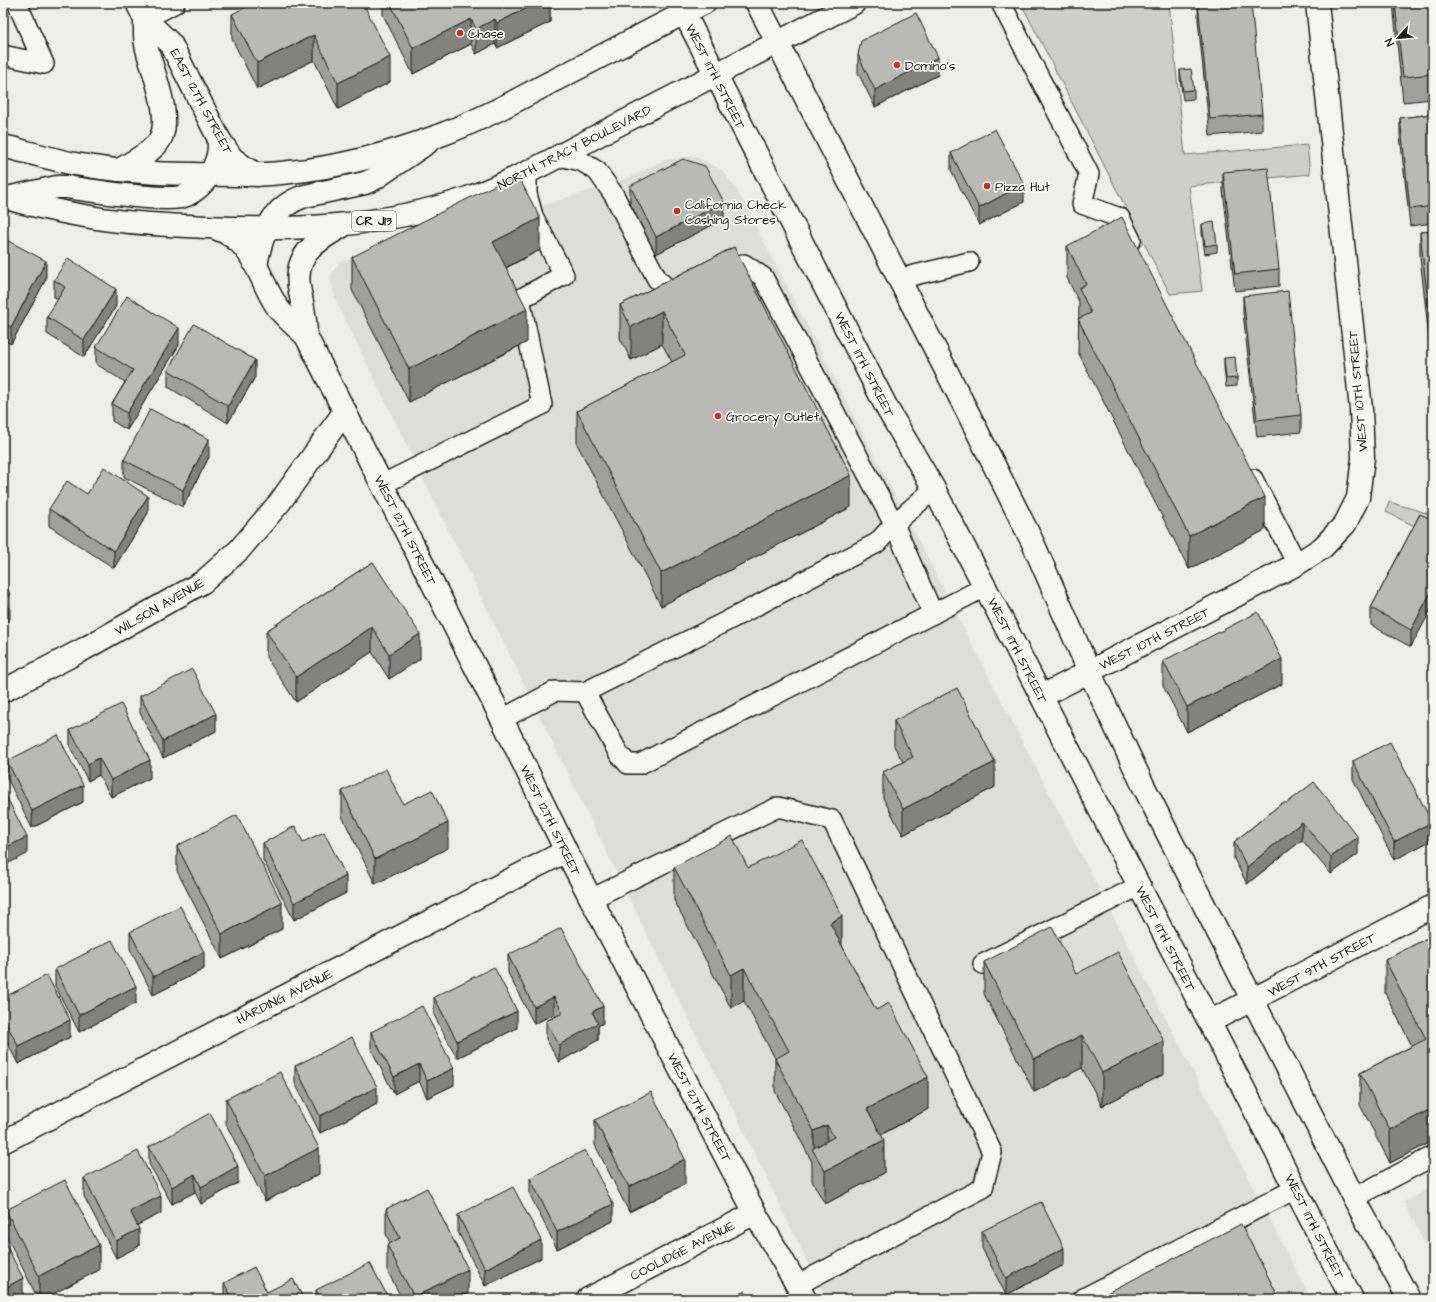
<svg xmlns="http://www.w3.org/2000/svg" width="1436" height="1302" font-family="'Architects Daughter',sans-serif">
<rect width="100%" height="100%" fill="#edede9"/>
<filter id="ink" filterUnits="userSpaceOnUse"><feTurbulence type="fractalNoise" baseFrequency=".025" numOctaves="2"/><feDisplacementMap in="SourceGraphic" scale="8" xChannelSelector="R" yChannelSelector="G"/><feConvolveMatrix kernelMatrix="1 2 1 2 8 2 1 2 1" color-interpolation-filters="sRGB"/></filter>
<g filter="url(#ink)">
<g fill="#ddddda">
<path d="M695 156 722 170 737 190 1311 1299H826L335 299 330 277 339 262 369 254 429 242 631 177 663 160Z"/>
<path d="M1433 1187V1260L1404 1202Z"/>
</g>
<g fill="#cececb" stroke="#757574">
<path d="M1021 3H1169L1185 155 1307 145 1310 174 1189 186 1202 291 1170 294Z"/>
<path d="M1389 502 1433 515V535L1386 512Z"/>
</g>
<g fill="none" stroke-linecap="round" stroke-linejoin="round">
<g stroke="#1c1c1c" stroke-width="22">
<g id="service">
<path d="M1001 3 1089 174 1082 204 1120 218 1131 240"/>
<path d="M145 19 175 3"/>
<path d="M3 55 44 64 17 3"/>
<path d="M559 156 581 161 597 171 614 195 657 279C665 287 672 294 684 288"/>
<path d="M717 272 725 267 744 264 763 277 894 524 933 614"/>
<path d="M898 279 969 262"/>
<path d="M1253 479 1297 564"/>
<path d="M383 484 542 405 520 299 564 275 533 216 527 194V171"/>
<path d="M585 692 619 754 628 764H640L985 587"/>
<path d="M502 719 555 691 585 692 727 621 877 543 894 524 934 489"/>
<path d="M591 899 778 807 832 820 992 1152 983 1188 797 1285"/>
<path d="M983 964 1139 886"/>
<path d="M1354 1198 1433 1156"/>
<path d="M1082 1299 1295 1189"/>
</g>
</g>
<g stroke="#1c1c1c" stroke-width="25">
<g id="minor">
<path d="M137 3 145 19 171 44 219 139 232 158 244 167 257 175"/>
<path d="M7 198 57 187H67C94 191 120 195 147 197 158 198 170 199 181 197 199 192 214 173 218 155 219 150 219 144 219 139"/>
<path d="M215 228C257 243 256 276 278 308 285 318 297 327 306 336L502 719 566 851 755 1213 805 1299"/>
<path d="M256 266C261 235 272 206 305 196L365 183 374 179 427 143"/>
<path d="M3 691 84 649 203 582 239 550 280 502 345 411"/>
<path d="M1042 696 1297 564 1322 548 1345 524 1358 498 1363 458 1361 409 1317 3"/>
<path d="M1209 1022 1433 906"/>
<path d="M3 1142 566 851"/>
<path d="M588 1299 755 1213"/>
</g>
</g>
<g stroke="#1c1c1c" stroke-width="25">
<g id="primary">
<path d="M679 3 888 410 934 489 985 587 1352 1299"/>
<path d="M757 3 966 409 1033 543 1089 671 1143 785 1179 856 1354 1198 1409 1299"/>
<path d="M3 146C27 152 51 159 75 164 114 171 154 174 194 174 226 175 258 176 290 172 340 167 388 154 435 137 474 123 512 103 549 83 601 57 652 29 704 3"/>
<path d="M119 170C131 163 145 156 155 146 177 125 153 74 147 49 144 40 145 28 145 19"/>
<path d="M3 197C33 206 65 213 96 218 132 224 168 225 205 227 294 231 380 227 465 199 516 181 564 153 612 128 693 87 773 44 854 3"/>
<path d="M306 336C306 320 303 307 300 292 292 257 314 242 341 227"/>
</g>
</g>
<use href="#service" stroke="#f6f6f2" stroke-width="19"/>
<use href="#minor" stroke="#f6f6f2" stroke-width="22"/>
<use href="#primary" stroke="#f6f6f2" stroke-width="22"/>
</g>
<g fill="#9f9f9d" stroke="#1c1c1c">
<path d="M363 3 390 82 338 109 314 60 257 89 232 39V14Z"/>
<path d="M383 3H550V22L497 48 495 44 476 54 471 44 413 74 383 15Z"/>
<path d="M1198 3 1262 114V131L1210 136 1198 20Z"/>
<path d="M1393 3H1433V99L1403 102Z"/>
<path d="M858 55 938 75 875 107 858 73Z"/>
<path d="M1180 70 1194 90V99L1183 100 1180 79Z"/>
<path d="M1433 114V223L1410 226 1400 135V118Z"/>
<path d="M951 153 1024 202 979 225 951 170Z"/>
<path d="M1223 172 1279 269V286L1235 291 1223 190Z"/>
<path d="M630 186 724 219 656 254 630 203Z"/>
<path d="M1202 224 1217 244V252L1205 254 1202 233Z"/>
<path d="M1433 231V365H1432L1420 257V232Z"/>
<path d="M3 238 46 279 11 344 3 340Z"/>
<path d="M1067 246 1265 530 1189 569 1078 352 1079 302 1067 278Z"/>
<path d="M734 247 851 507 661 606 577 444V411L672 362 662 344 631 360 620 338V305Z"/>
<path d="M540 250 506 268 527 342 409 402 352 290V257Z"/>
<path d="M54 280 116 306 84 357 47 334V317L58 299 54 297Z"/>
<path d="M1243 296 1301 415V432L1257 437 1243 313Z"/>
<path d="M179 345 127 430 112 421V404L125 382 96 364V347Z"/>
<path d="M1224 358 1237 378V386L1226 387 1224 367Z"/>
<path d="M168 370 255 377 228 423 168 387Z"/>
<path d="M1429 387H1433V442L1429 404Z"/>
<path d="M209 457 183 507 124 477V460Z"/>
<path d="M87 494 148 513 114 568 49 526V509Z"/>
<path d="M1420 514 1411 647 1371 625V608Z"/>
<path d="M373 562 420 659 389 679 372 652 296 702 266 657V631Z"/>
<path d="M1163 661 1282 684 1187 732 1163 686Z"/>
<path d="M140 696 216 731 163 758 140 713Z"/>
<path d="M894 721 995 787 903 835 883 798V772L903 762 894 746Z"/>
<path d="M70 730 150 778 111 797 99 775 88 781 70 747Z"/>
<path d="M7 761 83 802 32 828 7 778Z"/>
<path d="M1353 761 1432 840 1394 860 1353 779Z"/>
<path d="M1433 766V787L1432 784V767Z"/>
<path d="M342 791 403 804 448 848 375 884 342 816Z"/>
<path d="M1282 803 1358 854 1331 874 1302 840 1247 884 1234 859V842Z"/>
<path d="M303 842 346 893 294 920 263 860V843Z"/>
<path d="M177 846 282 929 222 959 177 871Z"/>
<path d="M674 867 748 868 842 946 928 1109 881 1135 884 1173 825 1204 812 1181V1162L775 1091V1058L744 1001 731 1008 674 900Z"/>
<path d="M130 932 204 969 153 995 130 949Z"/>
<path d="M1433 935V1141L1390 1163 1360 1105V1073L1412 1046 1385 993V960Z"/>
<path d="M508 955 603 1023 598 1026V1040L559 1062 546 1039V1021L556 1016 554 1014 534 1024 508 973Z"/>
<path d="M984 962 1076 974 1164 1074 1102 1106 1082 1068 1034 1092 984 994Z"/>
<path d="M55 969 136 1003 79 1032 55 986Z"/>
<path d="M434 997 517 1028 457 1058 434 1015Z"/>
<path d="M3 998 70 1037 18 1064 3 1034Z"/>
<path d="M371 1032 454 1085 427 1098 419 1081 394 1094 371 1049Z"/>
<path d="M295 1066 377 1104 320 1133 295 1083Z"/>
<path d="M226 1099 319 1174 265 1201 226 1124Z"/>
<path d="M595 1120 685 1184 629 1212 595 1145Z"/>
<path d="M149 1147 238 1183 201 1204 195 1192 172 1204 149 1164Z"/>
<path d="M84 1178 161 1213 137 1225 139 1246 116 1258 84 1196Z"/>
<path d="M530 1178 613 1221 557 1249 530 1195Z"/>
<path d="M386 1209 468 1294 459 1299H402L387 1270V1245L390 1243 386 1234Z"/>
<path d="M6 1210 99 1270 43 1299H38L6 1235Z"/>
<path d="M458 1215 541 1258 485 1286 458 1232Z"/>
<path d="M982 1231 1064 1265 1006 1295 982 1248Z"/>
<path d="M224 1283 267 1292 304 1299H224Z"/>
<path d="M316 1290 389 1299H316Z"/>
<path d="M1107 1293 1277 1299H1107Z"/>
</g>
<g fill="#82827f" stroke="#1c1c1c">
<path d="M537 3H550V22L497 48V23Z"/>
<path d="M471 19V44L413 74V48Z"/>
<path d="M495 19V44L476 54V29Z"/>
<path d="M314 35V60L257 89V63Z"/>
<path d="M390 57V82L338 109V83Z"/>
<path d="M938 57V75L875 107V90Z"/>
<path d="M1024 184V202L979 225V208Z"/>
<path d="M724 202V219L656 254V237Z"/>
<path d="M540 218V250L493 274V242Z"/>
<path d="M46 261V279L11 344V327Z"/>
<path d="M116 289V306L84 357V340Z"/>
<path d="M527 309V342L409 402V369Z"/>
<path d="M662 311V344L631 360V327Z"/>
<path d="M179 328V345L127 430V413Z"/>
<path d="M255 360V377L228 423V406Z"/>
<path d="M209 439V457L183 507V490Z"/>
<path d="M851 475V507L661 606V573Z"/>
<path d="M148 496V513L114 568V551Z"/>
<path d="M1265 497V530L1189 569V536Z"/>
<path d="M1433 588V606L1411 647V630Z"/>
<path d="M10 594V619L3 623V598Z"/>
<path d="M372 627V652L296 702V677Z"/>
<path d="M420 634V659L389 679V654Z"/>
<path d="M1282 659V684L1187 732V707Z"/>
<path d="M216 714V731L163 758V741Z"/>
<path d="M99 758V775L88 781V764Z"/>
<path d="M150 760V778L111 797V780Z"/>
<path d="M995 762V787L903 835V809Z"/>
<path d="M83 785V802L32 828V811Z"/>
<path d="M1302 822V840L1247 884V867Z"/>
<path d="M1432 822V840L1394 860V842Z"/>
<path d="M448 823V848L375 884V859Z"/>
<path d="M27 837V854L3 866V849Z"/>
<path d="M1358 837V854L1331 874V857Z"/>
<path d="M346 876V893L294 920V903Z"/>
<path d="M282 903V929L222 959V934Z"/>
<path d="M842 916V949L830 923Z"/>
<path d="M204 952V969L153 995V977Z"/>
<path d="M744 968V1001L731 1008V975Z"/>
<path d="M136 986V1003L79 1032V1015Z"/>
<path d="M554 997V1014L534 1024V1007Z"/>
<path d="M603 1006V1023L598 1026V1040L559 1062V1045L592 1012Z"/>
<path d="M517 1011V1028L457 1058V1041Z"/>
<path d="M70 1020V1037L18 1064V1046Z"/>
<path d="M1082 1035V1068L1034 1092V1059Z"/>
<path d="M1164 1041V1074L1102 1106V1073Z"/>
<path d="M419 1064V1081L394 1094V1077Z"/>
<path d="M454 1068V1085L427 1098V1081Z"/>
<path d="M928 1077V1109L867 1142V1109Z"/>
<path d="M377 1087V1104L320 1133V1116Z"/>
<path d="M1433 1108V1141L1390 1163V1130Z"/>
<path d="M827 1125V1157L814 1151V1131Z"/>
<path d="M884 1140V1173L825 1204V1171Z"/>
<path d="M319 1148V1174L265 1201V1176Z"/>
<path d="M685 1159V1184L629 1212V1187Z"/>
<path d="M238 1166V1183L201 1204V1187Z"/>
<path d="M195 1174V1192L172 1204V1187Z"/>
<path d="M161 1196V1213L130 1229V1211Z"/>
<path d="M613 1204V1221L557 1249V1232Z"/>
<path d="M139 1229V1246L116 1258V1241Z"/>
<path d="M541 1240V1258L485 1286V1269Z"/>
<path d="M99 1245V1270L43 1299H39V1276Z"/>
<path d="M1064 1248V1265L1006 1295V1278Z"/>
<path d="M468 1269V1294L459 1299H414V1297Z"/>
<path d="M23 1278V1296L16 1299H3V1289Z"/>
<path d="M1277 1294V1299H1269Z"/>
</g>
<g fill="#b9b9b6" stroke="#1c1c1c">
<path d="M254 3H363L390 57 338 83 314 35 257 63 232 14Z"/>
<path d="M390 3H537L497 23 495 19 476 29 471 19 413 48Z"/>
<path d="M1198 3H1251L1262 114 1210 119Z"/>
<path d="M1395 3H1433V74L1403 77Z"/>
<path d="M916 13 938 57 875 90 858 55 861 41Z"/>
<path d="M1191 69 1194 90 1183 91 1180 70Z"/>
<path d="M1433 114V206L1410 209 1400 118Z"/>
<path d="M995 129 1024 184 979 208 951 153Z"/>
<path d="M683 159 705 166 724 202 656 237 630 186Z"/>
<path d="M1268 168 1279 269 1235 274 1223 172Z"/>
<path d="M517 174 540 218 493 242 527 309 409 369 352 257Z"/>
<path d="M1122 217 1265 497 1189 536 1078 319 1091 313 1079 288 1086 284 1067 246Z"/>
<path d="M1214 222 1217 244 1205 246 1202 224Z"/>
<path d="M1433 231V339L1432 340 1420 232Z"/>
<path d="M3 238 46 261 11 327 3 323Z"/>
<path d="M734 247 851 475 661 573 577 411 685 355 662 311 631 327 620 305Z"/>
<path d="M68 258 116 289 84 340 47 317 65 287 54 280Z"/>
<path d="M1288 291 1301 415 1257 420 1243 296Z"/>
<path d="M127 296 179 328 127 413 112 404 133 370 96 347Z"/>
<path d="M194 324 255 360 228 406 168 370Z"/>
<path d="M1235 357 1237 378 1226 379 1224 358Z"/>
<path d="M1429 387H1433V424Z"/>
<path d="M150 409 209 439 183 490 124 460Z"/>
<path d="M104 467 148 496 114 551 49 509 67 481 87 494Z"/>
<path d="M1420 514 1433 520V588L1411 630 1371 608Z"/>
<path d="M373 562 420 634 389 654 372 627 296 677 266 631Z"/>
<path d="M3 580 10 594 3 598Z"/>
<path d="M1258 612 1282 659 1187 707 1163 661Z"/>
<path d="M192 669 216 714 163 741 140 696Z"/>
<path d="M957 688 995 762 903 809 883 772 913 757 894 721Z"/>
<path d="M121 704 150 760 111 780 99 758 88 764 70 730Z"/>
<path d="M58 735 83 785 32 811 7 761Z"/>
<path d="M1390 742 1432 822 1394 842 1353 761Z"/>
<path d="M386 769 403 804 432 790 448 823 375 859 342 791Z"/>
<path d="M1314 782 1358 837 1331 857 1302 822 1247 867 1234 842 1282 803H1287Z"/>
<path d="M3 790 27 837 3 849Z"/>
<path d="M237 815 282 903 222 934 177 846Z"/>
<path d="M295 826 303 842 324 832 346 876 294 903 263 843Z"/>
<path d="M732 836 748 868 802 840 842 916 830 923 876 1010 889 1003 928 1077 867 1109 884 1140 825 1171 812 1149 834 1137 827 1125 814 1131 775 1059 789 1051 744 968 731 975 674 867Z"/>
<path d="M180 906 204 952 153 977 130 932Z"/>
<path d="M1052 927 1076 974 1118 952 1164 1041 1102 1073 1082 1035 1034 1059 984 962Z"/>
<path d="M561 928 603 1006 592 1012 598 1023 559 1045 546 1021 563 1013 554 997 534 1007 508 955Z"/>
<path d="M1433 935V1108L1390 1130 1360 1073 1426 1039 1385 960Z"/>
<path d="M112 940 136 986 79 1015 55 969Z"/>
<path d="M494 967 517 1011 457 1041 434 997Z"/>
<path d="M47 975 70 1020 18 1046 3 1017V998Z"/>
<path d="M422 1006 454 1068 427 1081 419 1064 394 1077 371 1032Z"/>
<path d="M352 1037 377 1087 320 1116 295 1066Z"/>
<path d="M280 1072 319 1148 265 1176 226 1099Z"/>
<path d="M651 1092 685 1159 629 1187 595 1120Z"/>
<path d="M210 1113 238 1166 201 1187 195 1174 172 1187 149 1147Z"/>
<path d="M585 1150 613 1204 557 1232 530 1178Z"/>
<path d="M138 1151 161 1196 130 1211 139 1229 116 1241 84 1178Z"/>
<path d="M65 1180 99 1245 39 1276 6 1210Z"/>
<path d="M513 1187 541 1240 485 1269 458 1215Z"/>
<path d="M427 1188 468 1269 414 1297 387 1245 400 1238 386 1209Z"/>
<path d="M1041 1202 1064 1248 1006 1278 982 1231Z"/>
<path d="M1241 1224 1277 1294 1269 1299H1110L1107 1293Z"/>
<path d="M3 1239 23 1278 3 1289Z"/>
<path d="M370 1263 389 1299H321L316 1290Z"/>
<path d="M254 1267 267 1292 293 1279 304 1299H233L224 1283Z"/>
<path d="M745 1291 749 1299H730Z"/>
</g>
</g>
<g fill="#c8321e" stroke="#f6f6f2" stroke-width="1.5">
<circle cx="460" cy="33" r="4"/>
<circle cx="897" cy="65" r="4"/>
<circle cx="987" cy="186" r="4"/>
<circle cx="677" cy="211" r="4"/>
<circle cx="718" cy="416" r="4"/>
</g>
<g text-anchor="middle" stroke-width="3.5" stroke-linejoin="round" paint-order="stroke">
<rect fill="#f6f6f2" stroke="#5d5d5c" stroke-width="1" x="352" y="211" width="44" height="20" rx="3"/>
<g font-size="12" font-weight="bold" fill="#1c1c1c">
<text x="374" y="225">CR J13</text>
</g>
<g font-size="13" fill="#1c1c1c" stroke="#f6f6f2" text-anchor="start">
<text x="468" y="38">Chase</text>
<text x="905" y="70">Domino's</text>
<text x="995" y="191">Pizza Hut</text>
<text x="685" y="209">California Check<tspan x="685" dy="15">Cashing Stores</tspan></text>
<text x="726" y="421">Grocery Outlet</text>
</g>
<g font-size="13" fill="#1c1c1c" stroke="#f6f6f2">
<text transform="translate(716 76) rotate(63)" y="5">WEST 11TH STREET</text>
<text transform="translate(202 101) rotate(62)" y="5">EAST 12TH STREET</text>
<text transform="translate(574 147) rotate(-27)" y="5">NORTH TRACY BOULEVARD</text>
<text transform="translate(865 364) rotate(63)" y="5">WEST 11TH STREET</text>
<text transform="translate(1357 391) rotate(-95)" y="5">WEST 10TH STREET</text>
<text transform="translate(406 530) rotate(63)" y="5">WEST 12TH STREET</text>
<text transform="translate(159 606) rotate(-30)" y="5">WILSON AVENUE</text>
<text transform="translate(1154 638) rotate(-27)" y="5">WEST 10TH STREET</text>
<text transform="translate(1018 650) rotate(63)" y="5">WEST 11TH STREET</text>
<text transform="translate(551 820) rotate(64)" y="5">WEST 12TH STREET</text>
<text transform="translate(1166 938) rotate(63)" y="5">WEST 11TH STREET</text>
<text transform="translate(1321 964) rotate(-28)" y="5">WEST 9TH STREET</text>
<text transform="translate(284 996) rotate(-27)" y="5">HARDING AVENUE</text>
<text transform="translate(700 1107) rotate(62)" y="5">WEST 12TH STREET</text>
<text transform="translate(1315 1226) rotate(63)" y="5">WEST 11TH STREET</text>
<text transform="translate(682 1250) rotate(-27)" y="5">COOLIDGE AVENUE</text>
</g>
</g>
<rect width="1436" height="1302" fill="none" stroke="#f6f6f2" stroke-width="16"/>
<rect x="8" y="8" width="1420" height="1286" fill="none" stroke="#1c1c1c" stroke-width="1.5" filter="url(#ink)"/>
<g transform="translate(1398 38) rotate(243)" stroke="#f6f6f2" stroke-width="3" paint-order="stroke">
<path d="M0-3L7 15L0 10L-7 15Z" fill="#1c1c1c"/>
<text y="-6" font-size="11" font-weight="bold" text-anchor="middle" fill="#1c1c1c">N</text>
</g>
</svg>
